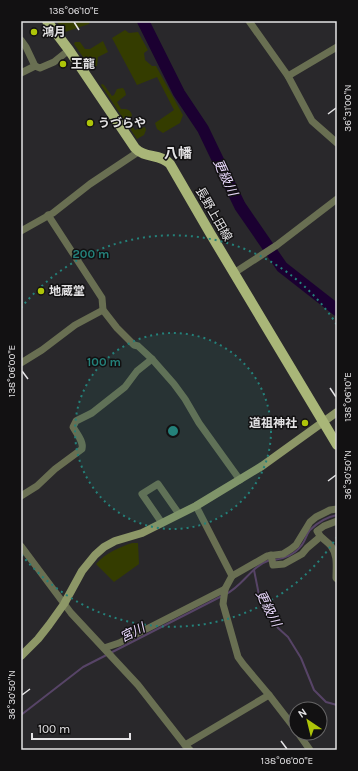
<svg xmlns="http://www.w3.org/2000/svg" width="358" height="771" font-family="Karla,'Noto Sans JP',sans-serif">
<rect width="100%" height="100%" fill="#29282b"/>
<g fill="#343c00">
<path d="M56 21H90L89 24 65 32Z"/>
<path d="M125 30 129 33 138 32 148 50 144 53 145 60 152 66H156L183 115 180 123 163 133 157 129 155 123 174 110 157 77 137 85 112 38Z"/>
<path d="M103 41 108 52 98 57 97 66 90 67 74 44 75 42H80L85 49H90Z"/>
<path d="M102 84 104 85 112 96 114 95 117 89 123 88 125 91 126 95 117 102 121 109C127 109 130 109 132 115L129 122 135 130 145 127 146 130 144 135 137 139 101 85Z"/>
<path d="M132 543H138L139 564 114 582 96 564C107 552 118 548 132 543Z"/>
</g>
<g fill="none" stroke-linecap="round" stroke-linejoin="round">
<g stroke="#574467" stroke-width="2">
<path d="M274 560C284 559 295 554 301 546 305 542 306 535 310 530 318 522 327 517 337 515"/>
<path d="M254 570 259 595 278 628 288 637 301 658 314 690 326 702 337 705"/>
<path d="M226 594C243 586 251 566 270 560"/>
<path d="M21 715 83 667 222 596"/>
</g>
<path stroke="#1b0031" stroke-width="12" d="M143 21 179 93 203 129 240 206 282 267 337 310"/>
<g stroke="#696f52" stroke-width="7">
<path d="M249 21 288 76 312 121 337 143"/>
<path d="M21 40 26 47 35 66"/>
<path d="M21 73 35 66 40 68 54 62 69 50"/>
<path d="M288 76 337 47"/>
<path d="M48 215 102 298 103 310 117 328 134 345 138 346 152 359 174 384 185 399 199 423 240 480"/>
<path d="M21 231 53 213 90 184 138 152"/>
<path d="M234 273 277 245 337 199"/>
<path d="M21 363 42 350 75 325 103 310"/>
<path d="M21 496 37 486 55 469 82 449C84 442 77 434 73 427L76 421 92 413 125 387 137 371 152 359"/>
<path d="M337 521 324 526 317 531C321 539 326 540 331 546 338 555 336 567 336 578L337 579"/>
<path d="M162 523 142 494 158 484 179 514"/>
<path d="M21 546 71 613 138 685 185 745"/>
<path d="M271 555 273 565 284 564 302 554 307 548 320 537"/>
<path d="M232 576 267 556 283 554 291 549 296 545 310 522 316 517 330 510 337 509"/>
<path d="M104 648 119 643 225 589"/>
<path d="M269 695 296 730"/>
<path d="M298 733 310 750"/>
<path d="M190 750 185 745 269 695 243 664 238 657 223 604 225 589 232 576 196 506"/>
</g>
<path stroke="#8d9767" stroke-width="8" d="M21 656 38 639 49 625 64 604 82 571 95 555 104 547 115 541 142 533 196 506 262 466 337 412"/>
<path stroke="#a9b678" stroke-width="10" d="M47 21 69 50 135 148C145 159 160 153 170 164L210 233 337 445"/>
</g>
<path fill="none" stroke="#e4e3e5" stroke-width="1.5" d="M74 22 79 30M328 114 336 108M22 371 28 379M330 388 336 397M328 481 336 475M22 695 30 689M281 741 287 749"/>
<circle cx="173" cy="431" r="98" fill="#24817a" fill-opacity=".12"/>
<g fill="none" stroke="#24817a" stroke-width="2" stroke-dasharray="2 4">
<circle cx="173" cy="431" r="98"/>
<path d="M337 537A195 195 0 0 1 21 554M21 308A195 195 0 0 1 337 325"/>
</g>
<g fill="#aec509" stroke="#121112" stroke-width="1.5">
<circle cx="34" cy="32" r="4"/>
<circle cx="63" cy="64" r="4"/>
<circle cx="90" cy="123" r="4"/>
<circle cx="41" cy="291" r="4"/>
<circle cx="305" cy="423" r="4"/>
</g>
<g text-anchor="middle" stroke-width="3" stroke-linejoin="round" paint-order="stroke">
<g font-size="12" font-weight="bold" fill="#e4e3e5" stroke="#121112" text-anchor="start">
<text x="42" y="36">鴻月</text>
<text x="71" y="68">王龍</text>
<text x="98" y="127">うづらや</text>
<text x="49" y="295">地蔵堂</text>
<text x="297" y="427" text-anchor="end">道祖神社</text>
</g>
<g font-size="12" fill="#e4e3e5" stroke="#121112">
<text transform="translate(214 214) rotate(60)" y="4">長野上田線</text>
</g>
<g font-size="13" font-style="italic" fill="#e8d7fb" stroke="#121112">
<text transform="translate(226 177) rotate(65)" y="5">更級川</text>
<text transform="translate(269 608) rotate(63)" y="5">更級川</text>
<text transform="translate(132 632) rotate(-27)" y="5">宮川</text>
</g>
<g font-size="14" font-weight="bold" fill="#e4e3e5" stroke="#121112">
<text x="178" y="158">八幡</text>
</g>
</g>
<circle cx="173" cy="431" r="6" fill="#24817a" stroke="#121112" stroke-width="2"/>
<g font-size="12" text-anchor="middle" font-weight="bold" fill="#24817a" stroke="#121112" stroke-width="3" stroke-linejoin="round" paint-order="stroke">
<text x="91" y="258">200 m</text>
<text x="104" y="366">100 m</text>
</g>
<rect width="358" height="771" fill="none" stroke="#121112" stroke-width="44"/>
<g transform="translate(308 721) rotate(325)"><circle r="19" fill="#121112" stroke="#666566"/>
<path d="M0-3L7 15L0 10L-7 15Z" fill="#aec509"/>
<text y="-6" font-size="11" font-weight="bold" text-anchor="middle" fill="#e4e3e5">N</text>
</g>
<path d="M32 733v6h98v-6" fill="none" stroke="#e4e3e5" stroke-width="2"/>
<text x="38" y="733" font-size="12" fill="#e4e3e5" stroke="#121112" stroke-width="3" paint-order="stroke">100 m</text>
<rect x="22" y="22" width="314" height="727" fill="none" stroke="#e4e3e5" stroke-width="1.5"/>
<g font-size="10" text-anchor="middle" fill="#e4e3e5">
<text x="74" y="14">138°06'10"E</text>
<text transform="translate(347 108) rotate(-90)" y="4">36°31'00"N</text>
<text transform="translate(11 371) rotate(-90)" y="4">138°06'00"E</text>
<text transform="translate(347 397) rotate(-90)" y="4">138°06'10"E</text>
<text transform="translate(347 475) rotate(-90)" y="4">36°30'50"N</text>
<text transform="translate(11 695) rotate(-90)" y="4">36°30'50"N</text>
<text x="287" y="764">138°06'00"E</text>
</g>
</svg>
